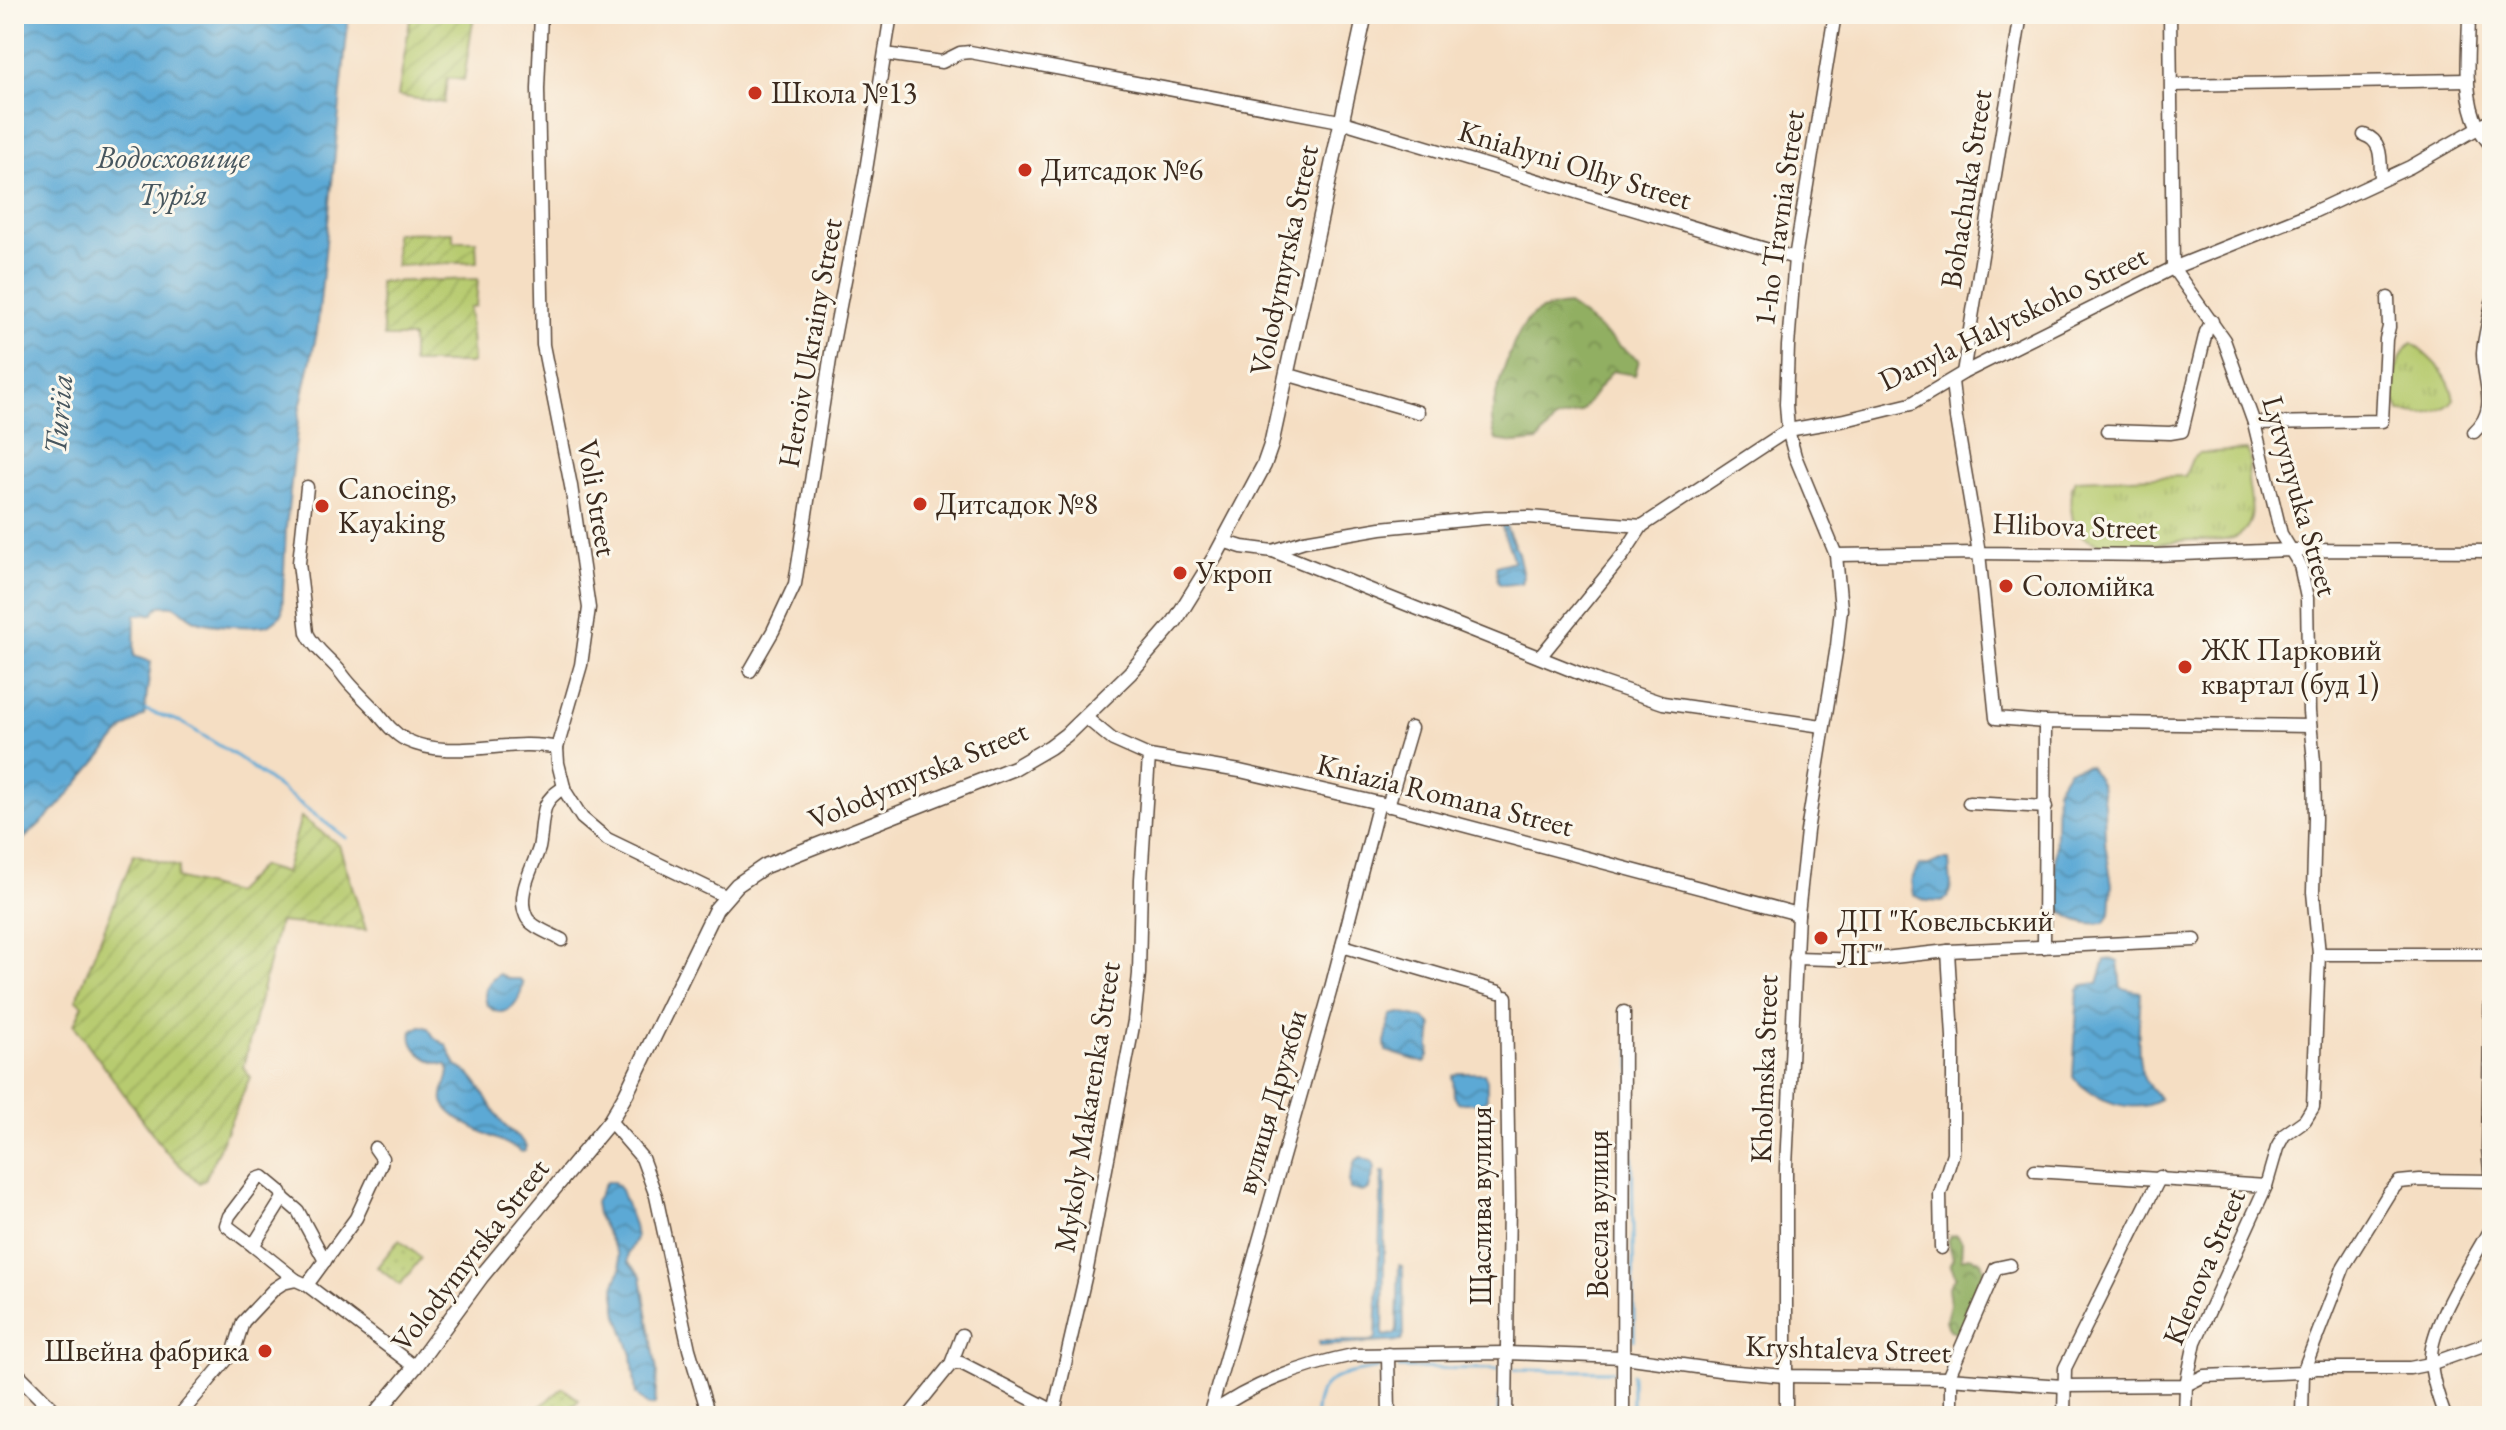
<svg xmlns="http://www.w3.org/2000/svg" width="2506" height="1430" font-family="'EB Garamond',serif">
<defs>
<pattern id="grass-tufts" width="24" height="20" patternUnits="userSpaceOnUse" patternTransform="scale(2)"><rect width="24" height="20" fill="#b7cb6f"/><path d="M3 7l-1-3M5 7V3M7 7l1-3M15 17l-1-3M17 17v-4M19 17l1-3" fill="none" stroke="#9eae60"/></pattern>
<pattern id="forest-crowns" width="20" height="18" patternUnits="userSpaceOnUse" patternTransform="scale(2)"><rect width="20" height="18" fill="#91af62"/><path d="M2 6a3 3 0 1 1 6 0M12 15a3 3 0 1 1 6 0" fill="none" stroke="#788f50"/></pattern>
<pattern id="park-dots" width="8" height="8" patternUnits="userSpaceOnUse" patternTransform="scale(2)"><rect width="8" height="8" fill="#b7cb6f"/><path d="M2 2h.1M6 6h.1" fill="none" stroke="#9eae60" stroke-width="1.8" stroke-linecap="round"/></pattern>
<pattern id="garden-furrows" width="10" height="10" patternUnits="userSpaceOnUse" patternTransform="scale(2)"><rect width="10" height="10" fill="#b7cb6f"/><path d="M-1 1l2-2M0 10L10 0M9 11l2-2" fill="none" stroke="#9eae60"/></pattern>
<pattern id="water-waves" width="16" height="10" patternUnits="userSpaceOnUse" patternTransform="scale(2)"><rect width="16" height="10" fill="#5ca9d5"/><path d="M0 5q4-4 8 0t8 0" fill="none" stroke="#4d8aac"/></pattern>
</defs>
<rect width="100%" height="100%" fill="#fbf7ec"/>
<filter id="ink" filterUnits="userSpaceOnUse"><feTurbulence type="fractalNoise" baseFrequency=".0125" numOctaves="2"/><feDisplacementMap in="SourceGraphic" scale="16" xChannelSelector="R" yChannelSelector="G"/><feConvolveMatrix kernelMatrix="1 2 1 2 8 2 1 2 1" color-interpolation-filters="sRGB"/></filter>
<filter id="wash" filterUnits="userSpaceOnUse"><feTurbulence type="fractalNoise" baseFrequency=".006" numOctaves="4" result="noise"/><feDisplacementMap in="SourceGraphic" scale="32" xChannelSelector="R" yChannelSelector="G"/><feGaussianBlur stdDeviation="1.8" result="paint"/><feColorMatrix in="noise" values="0 0 0 0 0 0 0 0 0 0 0 0 0 0 0 0 0 1.4 0 .05"/><feComposite in="paint" operator="in"/></filter>
<g filter="url(#wash)">
<rect width="100%" height="100%" fill="#f5dec3"/>
<g fill="url(#grass-tufts)" stroke="#797a46" stroke-width="2">
<path d="M2412 343C2431 359 2449 373 2454 399 2442 416 2418 416 2400 411 2398 407 2395 403 2394 399 2392 384 2399 350 2412 343Z"/>
<path d="M2247 450C2253 460 2248 468 2248 479 2249 496 2258 518 2243 532 2230 545 2206 539 2190 540 2157 542 2077 564 2072 515 2070 502 2069 493 2075 480L2185 476 2192 459 2199 453Z"/>
</g>
<g fill="url(#forest-crowns)" stroke="#666c40" stroke-width="2">
<path d="M1568 305C1594 321 1613 344 1639 360L1635 375 1612 371 1581 412 1555 420 1538 441 1515 443 1496 440C1494 432 1491 423 1492 415 1495 391 1514 331 1532 316 1540 308 1557 306 1568 305Z"/>
<path d="M1957 1235 1962 1242 1961 1259 1969 1257 1981 1261 1984 1270 1974 1289V1304L1962 1331 1955 1333 1949 1329 1946 1320 1950 1304 1948 1288 1956 1277 1950 1264 1953 1258 1948 1241 1951 1236Z"/>
</g>
<g fill="url(#park-dots)" stroke="#797a46" stroke-width="2">
<path d="M399 1240 421 1258 400 1285 377 1267Z"/>
<path d="M563 1388 579 1400 564 1416H545L537 1409Z"/>
</g>
<g fill="url(#garden-furrows)" stroke="#797a46" stroke-width="2">
<path d="M411 14H474L464 80 447 78 444 103 398 96Z"/>
<path d="M453 232V241H476L477 262 396 266 395 233Z"/>
<path d="M478 279 476 306 469 307 473 363H412V337H384L379 282Z"/>
<path d="M301 817 339 845 366 930 279 922 243 1067 250 1077 205 1180 199 1183 166 1152 74 1025 83 1005 76 1000 134 854 179 867 177 878 234 893 261 866 285 873Z"/>
</g>
<g fill="url(#water-waves)" stroke="#4c6a7a" stroke-width="2">
<path d="M14 14H349L317 332 299 413 286 528 282 615C277 618 272 624 267 625 252 628 211 626 198 621 180 615 184 603 159 606L153 614 135 615 134 656 151 662 144 715 124 729 58 807 14 848Z"/>
<path d="M1505 524 1518 553 1523 576 1521 583 1504 585 1498 583 1496 566 1514 561 1501 525Z"/>
<path d="M2089 765 2101 785 2104 803 2105 843 2112 884 2110 914 2105 923C2084 925 2069 920 2054 904L2057 788 2068 770Z"/>
<path d="M1940 860H1949L1951 886 1948 897 1942 902 1927 901 1913 895 1911 881 1919 865H1929Z"/>
<path d="M2113 959 2118 961 2121 988 2141 992C2140 1014 2134 1061 2145 1080 2149 1087 2156 1092 2160 1100 2131 1116 2094 1100 2073 1077L2078 989 2083 985 2098 983 2105 960Z"/>
<path d="M499 974 509 979H520L523 983C514 1039 460 1001 499 974Z"/>
<path d="M1400 1013 1425 1019 1432 1025 1429 1055 1425 1063 1386 1051 1385 1043 1391 1015Z"/>
<path d="M421 1026 428 1028 434 1037 447 1046 456 1066C478 1073 488 1107 503 1124 511 1132 520 1137 526 1146L525 1151 522 1152C504 1140 448 1122 443 1101 441 1090 449 1080 449 1070L447 1065C430 1063 408 1050 412 1031Z"/>
<path d="M1459 1073H1484L1487 1080V1099L1482 1103H1458L1454 1096 1453 1076Z"/>
<path d="M1361 1157 1373 1162 1375 1168 1369 1189 1362 1192 1350 1189 1349 1180 1355 1161Z"/>
<path d="M1382 1172H1385V1177L1383 1333 1384 1336 1395 1334 1397 1329 1399 1265 1402 1266 1403 1273 1404 1336 1401 1341 1320 1346 1319 1341H1369L1374 1340 1376 1337Z"/>
<path d="M606 1182H614L621 1190 634 1225 636 1238 628 1254V1262L641 1276 643 1289 657 1371 655 1405 648 1406 636 1394 632 1355 618 1315 614 1287 621 1268 618 1254 597 1214 595 1202Z"/>
</g>
<g fill="none" stroke-linecap="round" stroke-linejoin="round">
<g stroke="#5ca9d5" stroke-width="3">
<path d="M145 710 181 722 238 757 346 838"/>
<path d="M1631 1028 1634 1340"/>
<path d="M1399 1368 1498 1369"/>
<path d="M1515 1370 1613 1371"/>
<path d="M1316 1416C1315 1375 1346 1374 1378 1368"/>
<path d="M1498 1416 1499 1398"/>
<path d="M1632 1416V1374"/>
</g>
</g>
</g>
<g filter="url(#ink)">
<g fill="none" stroke-linecap="round" stroke-linejoin="round">
<g stroke="#574537" stroke-width="15">
<g id="minor">
<path d="M541 14 538 89 543 345 571 486 589 608 581 665 557 748 558 763 565 791 582 818 607 839 725 896"/>
<path d="M2170 14 2173 268 2224 340 2254 423 2281 534 2300 565 2307 598 2309 712 2314 761 2315 818 2313 892 2319 954 2313 1107 2305 1120 2284 1135 2277 1148 2266 1186 2195 1342 2186 1385 2185 1416"/>
<path d="M2469 14C2469 50 2462 93 2478 126 2481 134 2487 140 2492 147"/>
<path d="M885 54 942 62 960 53 970 52 1340 121 1795 258"/>
<path d="M2172 85 2468 80"/>
<path d="M2364 135C2384 141 2380 162 2381 180"/>
<path d="M1963 373 2021 14"/>
<path d="M1286 374 1418 412"/>
<path d="M1952 381 1956 418 1979 553 2154 555 2291 550 2492 551"/>
<path d="M2254 423 2382 421 2386 339 2389 327 2388 298"/>
<path d="M2107 431 2170 433 2182 431 2206 332 2212 321"/>
<path d="M2474 432C2500 408 2483 383 2483 353 2484 336 2490 318 2492 302"/>
<path d="M307 487 299 563 307 633C314 649 332 660 342 674 352 688 364 698 375 710 384 721 393 733 406 740 452 762 509 737 557 748"/>
<path d="M1223 541 1242 547 1273 551 1304 541 1381 528 1485 518 1529 517 1642 526 1788 430 1845 420 1911 404 1963 373 2173 268 2313 212 2410 167 2492 120"/>
<path d="M1273 551 1601 682 1663 703 1822 726"/>
<path d="M1836 555 1979 553 1996 718 2045 722"/>
<path d="M1540 657 1623 555 1642 526"/>
<path d="M750 671 773 631 795 584 831 353 866 170 891 14"/>
<path d="M1085 717 1113 740 1149 756 1240 771 1379 803 1798 914"/>
<path d="M1969 803 2046 807"/>
<path d="M1388 806 1411 728"/>
<path d="M2492 913 2488 1148 2492 1195"/>
<path d="M562 940C552 934 530 927 526 916 516 894 533 868 539 848 542 834 541 818 546 805 550 796 557 792 564 787"/>
<path d="M1342 946 1499 992"/>
<path d="M2044 947 2045 722 2310 726"/>
<path d="M2319 954H2490"/>
<path d="M1795 958 1866 960 1948 951 2195 940"/>
<path d="M610 1121 642 1158 656 1196 689 1349 709 1416"/>
<path d="M2035 1171 2266 1186"/>
<path d="M283 1198 298 1211 325 1261"/>
<path d="M253 1246 283 1198 281 1192 263 1177 257 1179 229 1216 226 1225C236 1233 246 1240 256 1248L296 1280"/>
<path d="M1941 1248 1940 1194 1953 1153V1037L1948 951"/>
<path d="M307 1285 356 1218 381 1164 382 1158 375 1148"/>
<path d="M1388 1354 1389 1416"/>
<path d="M951 1364 962 1335"/>
<path d="M1948 1378 1996 1268 2010 1265"/>
<path d="M1951 1378V1416"/>
<path d="M1209 1415C1250 1385 1303 1365 1353 1355L1506 1353 1624 1357 1726 1371 1785 1376 1948 1378 2063 1386 2186 1385 2204 1376 2303 1372 2316 1368H2410L2430 1364 2492 1342"/>
<path d="M179 1416 234 1351 243 1322 274 1289 283 1283 296 1280 307 1285 415 1367"/>
<path d="M909 1416 951 1364 961 1363 1054 1411"/>
<path d="M1053 1416 1087 1269 1134 1021 1139 974 1141 879 1149 756"/>
<path d="M1209 1416 1330 992 1379 803"/>
<path d="M1506 1416 1509 1202 1506 997"/>
<path d="M1623 1416 1624 1012"/>
<path d="M1786 1416V1167L1798 914 1807 831 1837 646 1841 609 1836 555 1795 456 1788 430 1786 404 1788 346 1795 258 1835 14"/>
<path d="M2064 1416 2065 1368 2160 1177"/>
<path d="M2302 1416 2303 1372 2344 1266 2389 1193 2399 1182 2420 1180 2492 1181"/>
<path d="M2445 1416C2439 1400 2432 1379 2431 1362 2428 1327 2474 1259 2491 1227L2492 1218"/>
</g>
</g>
<g stroke="#574537" stroke-width="17">
<g id="major">
<path d="M14 1371 59 1416"/>
<path d="M374 1416 415 1367 481 1277 610 1121 626 1094 716 909 737 885 765 866 1014 768 1050 747 1066 735 1130 673 1175 621 1216 555 1264 465 1271 445 1365 14"/>
</g>
</g>
<use href="#minor" stroke="#fff" stroke-width="12"/>
<use href="#major" stroke="#fff" stroke-width="14"/>
</g>
</g>
<g fill="#c8321e" stroke="#fbf7ec" stroke-width="3">
<circle cx="755" cy="93" r="8"/>
<circle cx="1025" cy="170" r="8"/>
<circle cx="920" cy="504" r="8"/>
<circle cx="322" cy="506" r="8"/>
<circle cx="1180" cy="573" r="8"/>
<circle cx="2006" cy="586" r="8"/>
<circle cx="2185" cy="667" r="8"/>
<circle cx="1821" cy="938" r="8"/>
<circle cx="265" cy="1351" r="8"/>
</g>
<g text-anchor="middle" stroke-width="6" stroke-linejoin="round" paint-order="stroke">
<g font-size="30" fill="#3b2a1e" stroke="#fbf7ec" text-anchor="start">
<text x="771" y="103">Школа №13</text>
<text x="1041" y="180">Дитсадок №6</text>
<text x="338" y="499">Canoeing,<tspan x="338" dy="34">Kayaking</tspan></text>
<text x="936" y="514">Дитсадок №8</text>
<text x="1196" y="583">Укроп</text>
<text x="2022" y="596">Соломійка</text>
<text x="2201" y="660">ЖК Парковий<tspan x="2201" dy="34">квартал (буд 1)</tspan></text>
<text x="1837" y="931">ДП "Ковельський<tspan x="1837" dy="34">ЛГ"</tspan></text>
<text x="249" y="1361" text-anchor="end">Швейна фабрика</text>
</g>
<g font-size="30" fill="#3b2a1e" stroke="#fbf7ec">
<text transform="translate(1575 165) rotate(17)" y="10">Kniahyni Olhy Street</text>
<text transform="translate(1966 189) rotate(-81)" y="10">Bohachuka Street</text>
<text transform="translate(1779 218) rotate(-82)" y="10">1-ho Travnia Street</text>
<text transform="translate(1284 260) rotate(-78)" y="10">Volodymyrska Street</text>
<text transform="translate(2013 318) rotate(-26)" y="10">Danyla Halytskoho Street</text>
<text transform="translate(810 343) rotate(-80)" y="10">Heroiv Ukrainy Street</text>
<text transform="translate(2300 496) rotate(74)" y="10">Lytvynyuka Street</text>
<text transform="translate(597 498) rotate(80)" y="10">Voli Street</text>
<text transform="translate(2075 526) rotate(2)" y="10">Hlibova Street</text>
<text transform="translate(918 775) rotate(-23)" y="10">Volodymyrska Street</text>
<text transform="translate(1445 795) rotate(14)" y="10">Kniazia Romana Street</text>
<text transform="translate(1764 1069) rotate(-88)" y="10">Kholmska Street</text>
<text transform="translate(1271 1102) rotate(-74)" y="10">вулиця Дружби</text>
<text transform="translate(1087 1107) rotate(-81)" y="10">Mykoly Makarenka Street</text>
<text transform="translate(1481 1206) rotate(-90)" y="10">Щаслива вулиця</text>
<text transform="translate(1598 1214) rotate(-90)" y="10">Весела вулиця</text>
<text transform="translate(470 1255) rotate(-52)" y="10">Volodymyrska Street</text>
<text transform="translate(2204 1267) rotate(-67)" y="10">Klenova Street</text>
<text transform="translate(1848 1349) rotate(2)" y="10">Kryshtaleva Street</text>
</g>
<g font-size="32" font-style="italic" fill="#47565e" stroke="#fbf7ec">
<text x="173" y="168">Водосховище<tspan x="173" dy="37">Турія</tspan></text>
<text transform="translate(58 414) rotate(-85)" y="11">Turiia</text>
</g>
</g>
<rect width="2506" height="1430" fill="none" stroke="#fbf7ec" stroke-width="48"/>
</svg>
